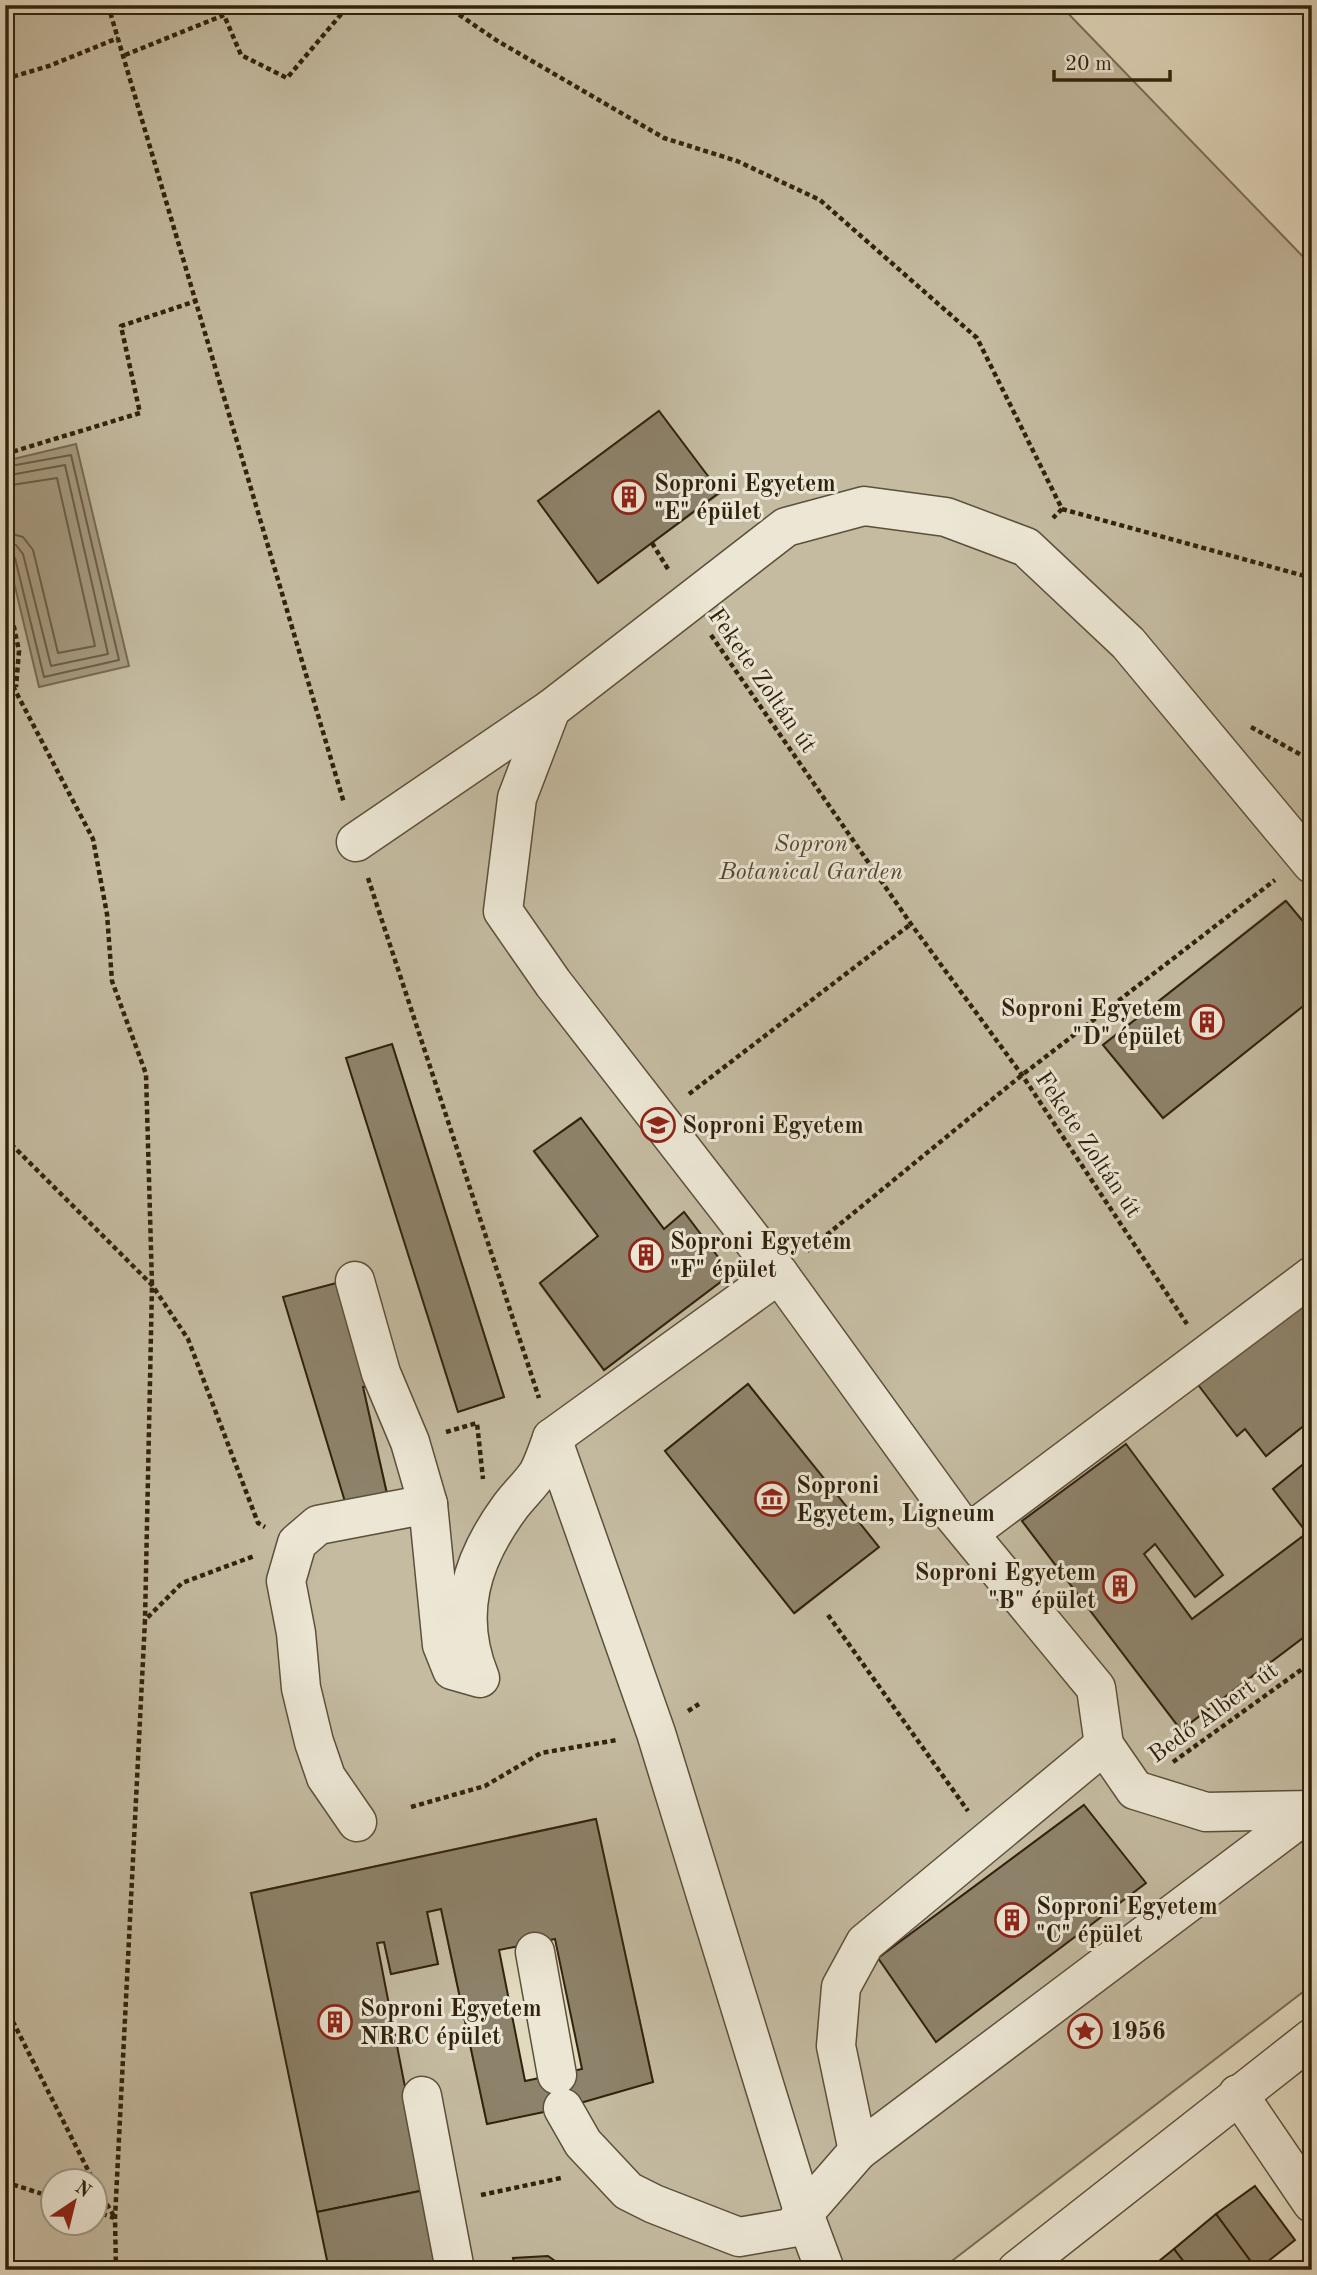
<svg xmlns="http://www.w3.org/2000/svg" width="1317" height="2275" font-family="'Old Standard TT',serif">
<rect width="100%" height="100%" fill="#e2dabf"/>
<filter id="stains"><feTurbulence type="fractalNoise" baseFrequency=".00286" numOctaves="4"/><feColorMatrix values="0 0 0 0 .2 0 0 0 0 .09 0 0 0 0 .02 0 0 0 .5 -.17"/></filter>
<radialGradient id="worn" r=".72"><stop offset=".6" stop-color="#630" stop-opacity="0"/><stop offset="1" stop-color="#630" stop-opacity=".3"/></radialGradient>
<path fill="#c4bba1" stroke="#7a6e57" stroke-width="2" fill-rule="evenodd" d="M5 5H1060L1312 266V932L1285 901 1103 1045 1163 1118 1312 999V1301L1237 1435 1245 1429 1266 1456 1306 1424 1312 1433V1457L1273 1489 1307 1533 1192 1619 1144 1554 1155 1544 1126 1445 1022 1521 1181 1730 1312 1631V1985L940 2270H5ZM659 411 720 493 598 582 538 501ZM392 1044 504 1397 459 1411ZM580 1118 664 1229 731 1274 604 1370 540 1284 598 1236 534 1152ZM348 1280 374 1386 363 1387 387 1493 347 1505ZM748 1384 878 1547 795 1613 665 1451ZM1084 1805 1145 1883 878 1958ZM595 1819 653 2082 487 2123 441 1909 427 1912 438 1964 391 1974 384 1942 377 1943 252 1893ZM52 2180H94V2222H52Z"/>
<path fill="#a69b82" stroke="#776b53" stroke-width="2" d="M76 444 129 666 39 687 5 545V461Z"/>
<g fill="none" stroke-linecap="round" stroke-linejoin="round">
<g stroke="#6c5e48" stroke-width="2">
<path d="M5 467 71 455 119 660 44 677 15 558 5 552"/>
<path d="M5 476 65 465 108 654 51 666 23 554 16 545 5 543"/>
<path d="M5 486 57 478 95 646 58 653 33 550 23 537 5 532"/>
</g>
</g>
<g fill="#8d826a" stroke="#31220d" stroke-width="2" fill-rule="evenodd">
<path d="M659 411 720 492 598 583 538 501Z"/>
<path d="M1286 901 1312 932V999L1163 1118 1103 1045Z"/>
<path d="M392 1044 504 1397 458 1412 346 1058Z"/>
<path d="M581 1118 664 1229 684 1212 731 1274 604 1370 540 1283 598 1236 534 1151Z"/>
<path d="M348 1280 375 1386 363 1387 387 1494 346 1505 283 1297Z"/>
<path d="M1307 1295 1312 1301V1433L1306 1424 1266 1456 1245 1429 1237 1436 1196 1382Z"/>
<path d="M748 1384 879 1547 794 1613 665 1451Z"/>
<path d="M1126 1444 1223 1575 1195 1597 1155 1544 1144 1554 1192 1619 1307 1533 1273 1489 1312 1457V1631L1181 1730 1022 1521Z"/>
<path d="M1084 1805 1146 1883 936 2042 878 1958Z"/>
<path d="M596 1819 653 2082 563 2108 487 2124 441 1909 427 1912 438 1964 391 1974 384 1942 377 1943 425 2190 317 2212 251 1893ZM555 1939 582 2069 525 2081 499 1950Z"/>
<path d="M1255 2186 1295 2240 1257 2270 1216 2214Z"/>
<path d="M425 2190 441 2270H329L317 2212Z"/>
<path d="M1216 2214 1257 2270H1190L1174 2249Z"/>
<path d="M1174 2249 1190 2270H1148Z"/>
<path d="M548 2256 561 2265 562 2270H516L513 2258Z"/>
</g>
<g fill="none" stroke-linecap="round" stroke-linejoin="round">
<g stroke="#5d503a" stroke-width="41">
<g id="minor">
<path d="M356 842 551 709"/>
<path d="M1312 864 1128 643 1026 547 946 517 864 506 786 527 551 709 517 798 503 911 553 983 779 1274 954 1516 1096 1688 1104 1745 1135 1790 1206 1812 1312 1810"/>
<path d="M355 1281 381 1373 410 1442 428 1504"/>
<path d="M552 1438 656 1733 803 2211 825 2270"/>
<path d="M969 1533 1312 1276"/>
<path d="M357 1822 326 1777 314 1742 301 1688 296 1633 286 1581 297 1543 318 1525 428 1504 442 1645 452 1670 480 1678C454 1615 471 1560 510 1507 519 1495 530 1485 538 1473 544 1462 548 1449 552 1438L779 1274"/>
<path d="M535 1952 557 2075"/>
<path d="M1238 2094 1312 2203"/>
<path d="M422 2096 455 2270"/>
<path d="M563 2108 583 2143 628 2191 654 2204 739 2237 791 2228 858 2151 1311 1810"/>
<path d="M858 2151 836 2046 841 1987 865 1943 1104 1745"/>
<path d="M1017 2270 1312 2038"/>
</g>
</g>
<g stroke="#31220d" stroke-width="4.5" stroke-dasharray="5 3.5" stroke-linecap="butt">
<path d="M108 5 344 803"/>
<path d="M445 5 496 40 664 138 737 161 820 200 977 338 1062 509 1053 518"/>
<path d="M125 55 224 15 241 55 287 78 349 5"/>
<path d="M5 79 49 66 118 38"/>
<path d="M5 454 140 413 121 326 196 301"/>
<path d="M1062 509 1312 578"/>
<path d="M652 543 668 569"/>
<path d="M5 584 19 651 16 687"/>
<path d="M711 635 911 924 1022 1075 1187 1324"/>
<path d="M5 671 93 839 107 914 112 981 146 1074 152 1285 145 1620"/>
<path d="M1251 727 1312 761"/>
<path d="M368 878 539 1398"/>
<path d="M689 1094 911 924"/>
<path d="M5 1138 152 1285 188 1339 258 1523 265 1527"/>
<path d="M807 1251 1022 1075 1275 880"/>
<path d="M446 1432 477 1423 483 1479"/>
<path d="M828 1615 968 1811"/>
<path d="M688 1711 699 1704"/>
<path d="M1173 1762 1312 1662"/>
<path d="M411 1807 485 1786 541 1753 617 1740"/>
<path d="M5 2006 93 2180"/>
<path d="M5 2182 52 2197"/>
<path d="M94 2182 115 2218"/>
<path d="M481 2195 561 2178"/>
<path d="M94 2211 114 2218"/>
<path d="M116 2270 115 2218 145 1620 182 1583 254 1556"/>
</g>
<use href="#minor" stroke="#ece7d5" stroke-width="38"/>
</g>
<defs>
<g id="building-ring" transform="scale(1.75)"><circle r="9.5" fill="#ece7d5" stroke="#8f2418" stroke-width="1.5"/><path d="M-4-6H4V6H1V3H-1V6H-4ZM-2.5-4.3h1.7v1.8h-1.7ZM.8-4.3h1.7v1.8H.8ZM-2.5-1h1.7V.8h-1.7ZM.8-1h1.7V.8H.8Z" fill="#8f2418"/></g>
<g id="university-ring" transform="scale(1.75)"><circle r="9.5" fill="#ece7d5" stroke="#8f2418" stroke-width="1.5"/><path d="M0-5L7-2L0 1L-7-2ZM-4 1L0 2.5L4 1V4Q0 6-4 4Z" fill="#8f2418"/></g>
<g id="museum-ring" transform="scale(1.75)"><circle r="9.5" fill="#ece7d5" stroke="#8f2418" stroke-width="1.5"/><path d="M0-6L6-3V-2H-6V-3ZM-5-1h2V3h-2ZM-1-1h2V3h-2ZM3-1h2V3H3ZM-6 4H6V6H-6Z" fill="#8f2418"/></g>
<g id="sight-ring" transform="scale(1.75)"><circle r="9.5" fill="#ece7d5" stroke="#8f2418" stroke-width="1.5"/><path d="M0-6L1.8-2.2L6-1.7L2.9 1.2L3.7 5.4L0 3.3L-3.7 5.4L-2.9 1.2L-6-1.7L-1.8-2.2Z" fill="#8f2418"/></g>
</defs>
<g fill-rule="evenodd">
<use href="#building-ring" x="629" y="497"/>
<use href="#building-ring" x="1207" y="1022"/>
<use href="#university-ring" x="658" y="1125"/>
<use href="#building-ring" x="646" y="1255"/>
<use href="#museum-ring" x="772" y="1499"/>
<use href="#building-ring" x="1120" y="1586"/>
<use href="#building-ring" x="1012" y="1920"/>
<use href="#building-ring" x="335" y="2022"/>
<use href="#sight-ring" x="1085" y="2031"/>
</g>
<g text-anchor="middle" stroke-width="6" stroke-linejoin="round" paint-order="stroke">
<g font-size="24" font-weight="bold" fill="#31220d" stroke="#ece7d5" text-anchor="start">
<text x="654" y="491">Soproni Egyetem<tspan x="654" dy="28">"E" épület</tspan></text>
<text x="1182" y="1016" text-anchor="end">Soproni Egyetem<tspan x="1182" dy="28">"D" épület</tspan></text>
<text x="682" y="1133">Soproni Egyetem</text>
<text x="670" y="1249">Soproni Egyetem<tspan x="670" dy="28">"F" épület</tspan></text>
<text x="796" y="1493">Soproni<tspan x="796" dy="28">Egyetem, Ligneum</tspan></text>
<text x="1096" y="1580" text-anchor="end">Soproni Egyetem<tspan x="1096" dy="28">"B" épület</tspan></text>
<text x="1036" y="1914">Soproni Egyetem<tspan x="1036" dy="28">"C" épület</tspan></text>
<text x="360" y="2016">Soproni Egyetem<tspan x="360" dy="28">NRRC épület</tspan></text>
<text x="1110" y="2039">1956</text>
</g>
<g font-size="24" fill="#31220d" stroke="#ece7d5">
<text transform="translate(763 680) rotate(55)" y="8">Fekete Zoltán út</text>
<text transform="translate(1089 1144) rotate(56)" y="8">Fekete Zoltán út</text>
<text transform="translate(1213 1712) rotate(-36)" y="8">Bedő Albert út</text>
</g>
<g font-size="24" font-style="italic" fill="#564832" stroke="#ece7d5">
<text x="811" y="851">Sopron<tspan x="811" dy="28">Botanical Garden</tspan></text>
</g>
</g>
<rect width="1317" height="2275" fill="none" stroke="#e2dabf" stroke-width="28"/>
<rect x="7" y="7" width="1303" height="2261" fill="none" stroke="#31220d" stroke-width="3.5"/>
<rect x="14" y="14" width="1289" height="2247" fill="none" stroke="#31220d" stroke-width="2"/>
<g transform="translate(74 2202) rotate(35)"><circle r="33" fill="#ece7d5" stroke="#a19885" stroke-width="2"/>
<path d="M0-5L12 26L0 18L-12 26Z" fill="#8f2418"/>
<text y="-10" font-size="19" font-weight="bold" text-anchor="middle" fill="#31220d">N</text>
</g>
<path d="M1054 70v10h116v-10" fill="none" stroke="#31220d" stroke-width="3.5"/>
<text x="1065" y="70" font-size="21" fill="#31220d" stroke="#ece7d5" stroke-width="5" paint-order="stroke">20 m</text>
<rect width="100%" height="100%" filter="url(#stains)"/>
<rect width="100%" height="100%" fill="url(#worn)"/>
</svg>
